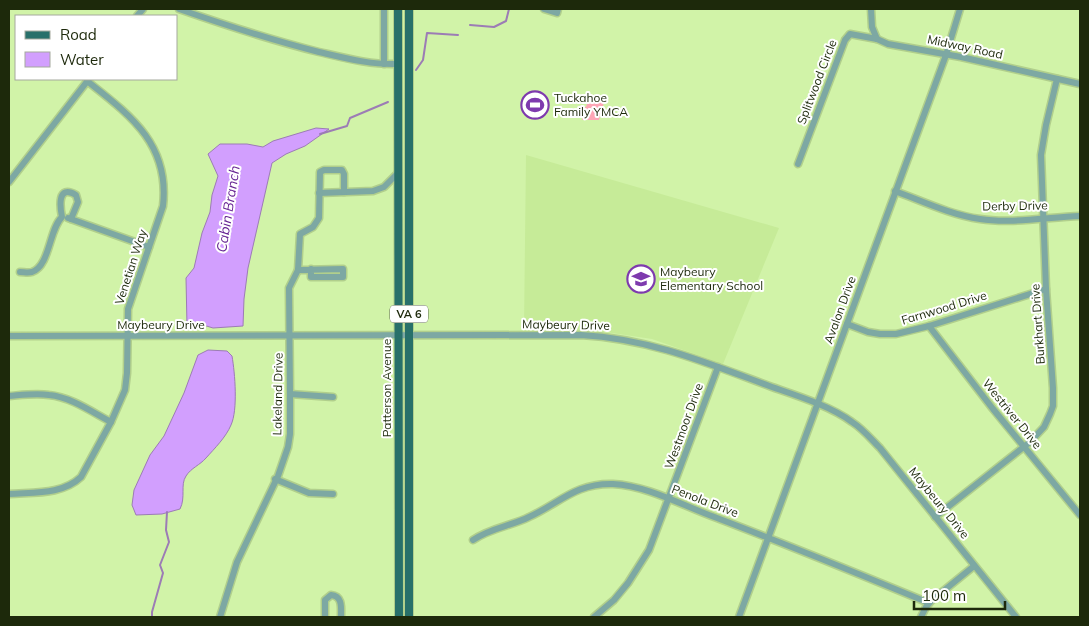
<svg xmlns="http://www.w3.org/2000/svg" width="1089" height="626" font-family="Mulish,sans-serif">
<rect width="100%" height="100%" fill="#d1f3a8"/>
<path fill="#c6eb98" d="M526 155 779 228 723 364 652 339 592 330 524 329Z"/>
<path fill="#fea6b6" d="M589 97 604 102 599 120H582L584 107H586Z"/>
<g fill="#d29ffe" stroke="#9c7cb5">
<path d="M316 128 329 129 305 146 286 154 272 163 248 268 244 299 243 326 213 328 200 324 187 326 186 278 194 268 202 233 210 212 212 195 218 176 208 154 220 144H247L263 147 273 141Z"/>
<path d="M208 350 227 351 232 356C235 373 238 410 231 425 226 437 215 448 206 458 200 465 191 468 186 476 180 485 186 497 180 509L162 514 136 515 132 505 134 490 150 455 164 436 184 393 198 355Z"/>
</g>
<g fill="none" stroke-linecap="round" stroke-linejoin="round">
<g stroke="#9c7cb5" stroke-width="2">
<path d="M470 25 494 27 506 21 509 9"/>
<path d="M416 70 423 60 427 33 458 35"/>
<path d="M320 134 347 126 350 118 388 102"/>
<path d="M152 617V612L163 573 160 565 169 542 166 530 167 512"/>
</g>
<g stroke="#b1cf8c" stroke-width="9">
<g id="minor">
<path d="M179 9C225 25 271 40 319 52 345 58 371 65 398 64"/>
<path d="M384 9V64"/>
<path d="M544 9 557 13 558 9"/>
<path d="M871 9 872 27 877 39"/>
<path d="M137 16 143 9"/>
<path d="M798 164 845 40 850 34 877 39 888 44 961 57 1080 84"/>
<path d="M9 182 89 79"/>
<path d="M895 191C922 201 951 215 980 219 1012 224 1048 217 1080 216"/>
<path d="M319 193 373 191 384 187 398 173"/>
<path d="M68 218 149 247"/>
<path d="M298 270 343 269V277H311V269"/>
<path d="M20 272C24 272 28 273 32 272 50 266 49 229 62 217 60 207 57 184 76 195L78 202 71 219"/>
<path d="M847 324 868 332 880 334H896L929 326 1046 289"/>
<path d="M929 326 993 409 1080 515"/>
<path d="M9 336 581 335C651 339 707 363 772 387 798 396 830 406 852 422 863 429 871 439 880 448L1016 617"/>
<path d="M290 394 333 397"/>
<path d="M9 396C22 395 36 393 49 395 71 397 92 412 111 422"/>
<path d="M275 479 309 493 333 494"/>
<path d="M9 494C34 492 62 495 81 477L111 422 125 390 127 373 128 309 163 206C170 144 130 115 87 81"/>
<path d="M935 517 1030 442 1044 427 1050 414 1053 406V388L1046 289 1041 155 1046 125 1057 79"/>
<path d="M473 540C490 528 511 526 529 517 560 503 575 483 613 484 649 486 683 506 717 518 788 545 859 574 929 603"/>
<path d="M220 617 237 562 278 476 288 447 290 434V394L289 288 298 270 300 234 313 227 319 218 320 172 324 170H342L344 174V192"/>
<path d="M325 617V600L331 595C343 596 341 608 341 617"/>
<path d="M594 617 614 600 628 583 649 550 718 367"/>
<path d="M739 617 946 55 960 9"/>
<path d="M921 617 926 607 931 601 974 566"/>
</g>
</g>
<g stroke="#b1cf8c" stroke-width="10">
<g id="major">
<path d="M398 9 399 617"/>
<path d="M409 9V617"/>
</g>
</g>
<use href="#minor" stroke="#7da8a3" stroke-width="6"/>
<use href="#major" stroke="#28706a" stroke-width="8"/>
</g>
<defs>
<g id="stadium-ring" transform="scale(1.4375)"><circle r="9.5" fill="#fff" stroke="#7e3aae" stroke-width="1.5"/><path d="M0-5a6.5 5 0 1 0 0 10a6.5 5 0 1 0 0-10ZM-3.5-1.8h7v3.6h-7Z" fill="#7e3aae"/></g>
<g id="school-ring" transform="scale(1.4375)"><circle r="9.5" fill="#fff" stroke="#7e3aae" stroke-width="1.5"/><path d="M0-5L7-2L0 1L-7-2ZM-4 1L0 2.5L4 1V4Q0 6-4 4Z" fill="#7e3aae"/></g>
</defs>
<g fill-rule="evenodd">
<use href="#stadium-ring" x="535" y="105"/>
<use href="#school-ring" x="641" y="279"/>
</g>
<g text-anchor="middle" stroke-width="4" stroke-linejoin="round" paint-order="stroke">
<rect fill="#fff" stroke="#616954" stroke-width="1" x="390" y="305.5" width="38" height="17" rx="4"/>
<g font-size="11" font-weight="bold" fill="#1d290b">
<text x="409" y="318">VA 6</text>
</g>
<g font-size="12" fill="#1d290b" stroke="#fff">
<text transform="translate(965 47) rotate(12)" y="4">Midway Road</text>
<text transform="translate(817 82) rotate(-69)" y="4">Splitwood Circle</text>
<text transform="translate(1015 206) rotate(-1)" y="4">Derby Drive</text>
<text transform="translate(131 267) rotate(-72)" y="4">Venetian Way</text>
<text transform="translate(944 308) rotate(-17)" y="4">Farnwood Drive</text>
<text transform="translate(840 310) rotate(-70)" y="4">Avalon Drive</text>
<text transform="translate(1038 324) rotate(-94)" y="4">Burkhart Drive</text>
<text x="161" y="329">Maybeury Drive</text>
<text transform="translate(566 325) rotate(1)" y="4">Maybeury Drive</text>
<text transform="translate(387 388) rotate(-90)" y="4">Patterson Avenue</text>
<text transform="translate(278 394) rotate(-89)" y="4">Lakeland Drive</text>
<text transform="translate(1012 414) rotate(51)" y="4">Westriver Drive</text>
<text transform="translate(684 426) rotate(-70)" y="4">Westmoor Drive</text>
<text transform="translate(705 501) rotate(21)" y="4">Penola Drive</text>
<text transform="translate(939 503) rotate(51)" y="4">Maybeury Drive</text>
</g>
<g font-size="12" fill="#1d290b" stroke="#fff" text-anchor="start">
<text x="554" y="102">Tuckahoe<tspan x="554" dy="14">Family YMCA</tspan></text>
<text x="660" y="276">Maybeury<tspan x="660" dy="14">Elementary School</tspan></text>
</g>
<g font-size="14" font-style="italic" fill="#672593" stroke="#fff">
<text transform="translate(228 209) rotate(-81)" y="5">Cabin Branch</text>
</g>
</g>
<rect width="1089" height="626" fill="none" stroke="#1d290b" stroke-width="20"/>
<rect x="15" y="15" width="162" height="65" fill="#ffffff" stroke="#a5a99d"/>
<rect x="25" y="31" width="25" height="8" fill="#28706a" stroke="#a5a99d"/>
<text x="60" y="40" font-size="15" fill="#1d290b">Road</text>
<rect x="25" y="52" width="25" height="15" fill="#d29ffe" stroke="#a5a99d"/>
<text x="60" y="65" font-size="15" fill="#1d290b">Water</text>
<path d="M914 601v8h91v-8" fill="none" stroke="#1d290b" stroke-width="2.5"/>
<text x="922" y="601" font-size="15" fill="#1d290b" stroke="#ffffff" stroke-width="4" paint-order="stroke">100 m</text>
</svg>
